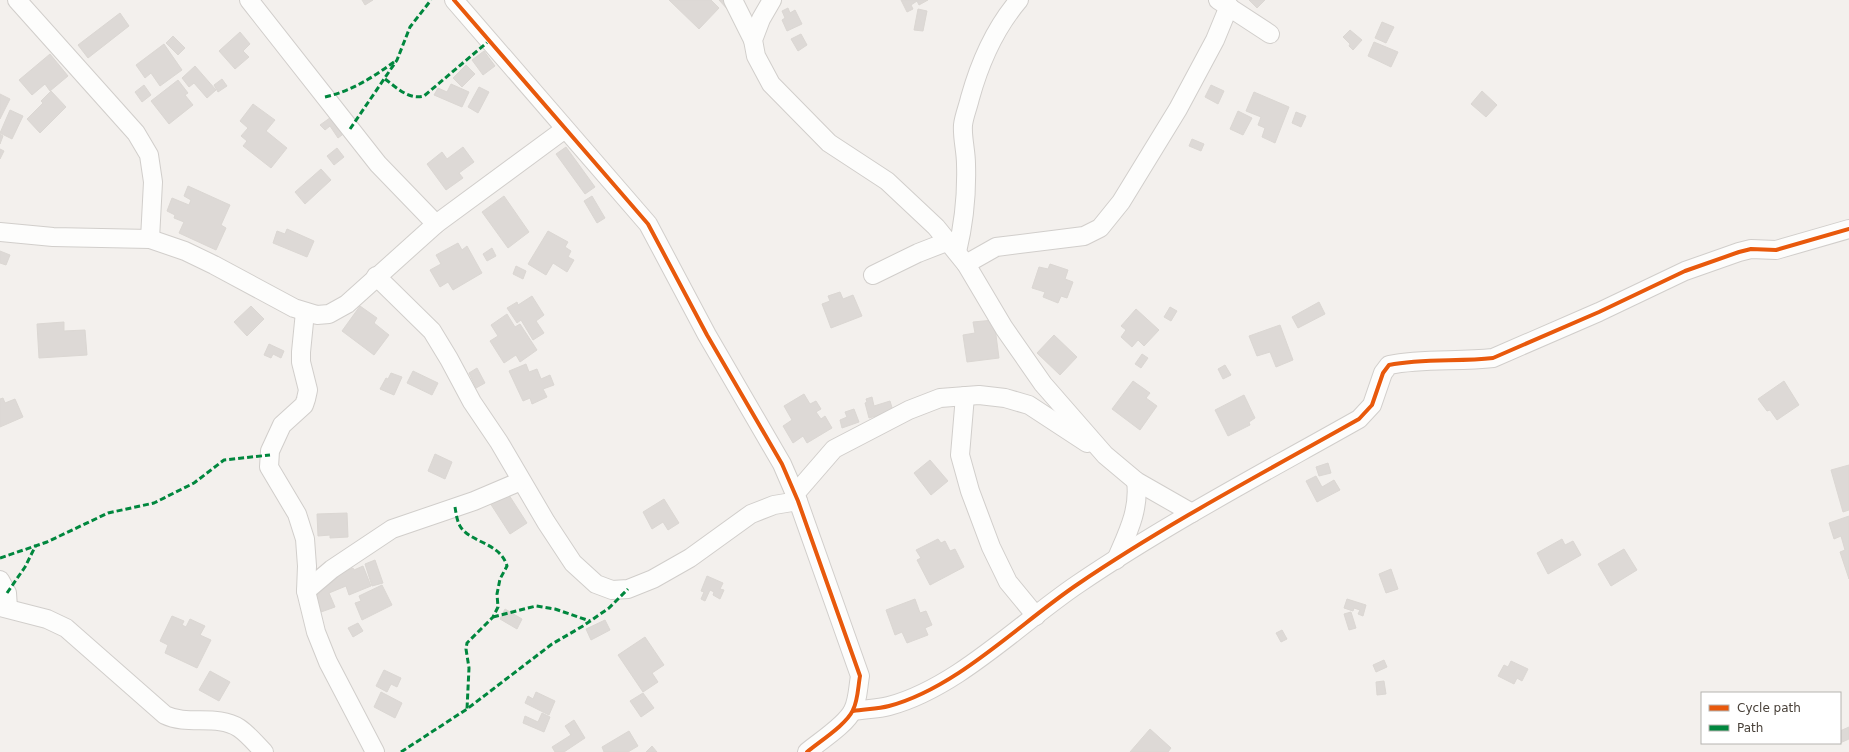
<svg xmlns="http://www.w3.org/2000/svg" width="1849" height="752" font-family="'DejaVu Sans',sans-serif">
<rect width="100%" height="100%" fill="#f3f0ed"/>
<g fill="#ddd9d6" stroke="#dbd7d3">
<path d="M362 0H373L365 5Z"/>
<path d="M669 0H711L719 8 699 29Z"/>
<path d="M719 0H733L729 11Z"/>
<path d="M901 0H928L919 5 917 1 911 5 913 9 907 12Z"/>
<path d="M1249 0H1265L1257 8Z"/>
<path d="M788 8 790 13 795 10 802 24 787 31 782 20 785 18 782 11Z"/>
<path d="M918 9 927 11 923 31 914 30Z"/>
<path d="M120 13 129 26 88 58 78 45Z"/>
<path d="M1382 22 1394 27 1386 43 1375 38Z"/>
<path d="M1350 30 1362 40 1353 50 1349 46 1350 44 1343 37Z"/>
<path d="M240 32 250 44 243 51 249 57 235 69 219 51Z"/>
<path d="M801 34 807 45 798 51 791 39Z"/>
<path d="M173 36 185 48 178 55 166 43Z"/>
<path d="M1374 42 1398 52 1391 67 1368 56Z"/>
<path d="M164 44 182 70 160 86 151 73 145 78 136 65Z"/>
<path d="M484 51 495 66 483 75 472 60Z"/>
<path d="M50 54 68 76 50 91 45 84 32 95 19 80Z"/>
<path d="M466 65 475 74 462 87 453 78Z"/>
<path d="M195 66 216 90 207 98 194 83 189 87 182 78Z"/>
<path d="M222 79 227 86 218 92 214 85Z"/>
<path d="M178 80 188 93 185 95 193 105 169 124 151 101Z"/>
<path d="M451 84 469 92 462 107 434 95 438 88 447 92Z"/>
<path d="M144 85 151 95 142 102 135 92Z"/>
<path d="M1211 85 1224 91 1218 104 1205 97Z"/>
<path d="M479 87 489 92 478 113 468 107Z"/>
<path d="M51 91 66 107 40 133 27 119 43 103 41 101Z"/>
<path d="M1482 91 1497 105 1486 117 1471 104Z"/>
<path d="M1254 92 1289 107 1275 143 1262 137 1265 128 1258 125 1261 117 1246 111Z"/>
<path d="M0 94 10 99 0 119Z"/>
<path d="M253 104 275 120 266 131 287 148 271 168 243 146 247 141 241 136 248 128 240 121Z"/>
<path d="M10 110 23 116 12 139 0 133Z"/>
<path d="M1238 111 1252 118 1243 135 1230 129Z"/>
<path d="M1296 112 1306 116 1301 127 1292 123Z"/>
<path d="M334 115 346 132 338 138 330 126 325 130 320 125Z"/>
<path d="M0 134 3 136 0 144Z"/>
<path d="M1192 139 1204 144 1201 151 1189 146Z"/>
<path d="M463 147 474 162 459 173 463 178 446 190 427 164 442 152 447 159Z"/>
<path d="M566 147 595 187 585 194 556 154Z"/>
<path d="M337 148 344 157 334 165 327 156Z"/>
<path d="M0 149 4 151 0 159Z"/>
<path d="M321 169 331 180 305 204 295 192Z"/>
<path d="M188 186 230 205 221 225 226 228 216 250 179 233 184 222 174 218 175 215 167 211 172 198 189 205 191 200 184 196Z"/>
<path d="M504 196 529 232 508 248 482 212Z"/>
<path d="M592 196 605 218 597 223 584 201Z"/>
<path d="M287 229 314 241 307 257 273 243 277 231 285 234Z"/>
<path d="M548 231 568 242 565 247 571 251 568 257 574 260 567 272 553 263 546 275 528 264Z"/>
<path d="M458 243 462 250 467 246 482 273 453 290 448 282 440 287 430 270 441 264 436 255Z"/>
<path d="M492 248 496 256 487 261 483 254Z"/>
<path d="M0 251 10 255 6 265 0 263Z"/>
<path d="M1050 264 1068 270 1065 279 1073 282 1067 298 1061 296 1058 303 1043 297 1045 292 1032 288 1039 267 1048 269Z"/>
<path d="M516 266 526 271 523 279 513 274Z"/>
<path d="M840 292 843 299 853 295 862 316 831 328 822 304 830 301 828 296Z"/>
<path d="M532 296 544 315 536 321 544 333 533 340 521 320 517 323 507 308 517 302 518 305Z"/>
<path d="M1319 302 1325 314 1298 328 1292 317Z"/>
<path d="M251 306 264 319 247 336 234 322Z"/>
<path d="M360 306 377 318 374 323 389 335 374 355 342 331Z"/>
<path d="M1170 307 1177 311 1171 321 1164 317Z"/>
<path d="M1136 309 1159 330 1144 346 1138 340 1132 347 1121 337 1126 330 1121 326Z"/>
<path d="M507 314 515 327 520 324 537 350 520 362 516 355 504 363 490 341 498 336 491 325Z"/>
<path d="M994 320 999 358 967 362 963 335 975 333 973 322Z"/>
<path d="M64 322V331L85 330 87 355 39 358 37 324Z"/>
<path d="M1280 325 1293 360 1276 367 1270 352 1257 356 1249 336Z"/>
<path d="M1054 335 1077 357 1060 375 1037 353Z"/>
<path d="M269 344 284 351 281 358 273 354 271 358 264 355Z"/>
<path d="M1142 354 1148 358 1141 368 1135 364Z"/>
<path d="M526 364 529 372 537 369 541 379 550 375 554 385 543 389 547 397 532 404 530 398 523 401 509 371Z"/>
<path d="M1225 365 1231 375 1223 379 1218 369Z"/>
<path d="M477 368 485 383 476 388 469 373Z"/>
<path d="M413 371 438 383 432 395 407 383Z"/>
<path d="M391 373 402 377 394 395 380 389 386 378 388 379Z"/>
<path d="M1133 381 1150 393 1146 398 1157 406 1140 430 1112 409Z"/>
<path d="M1784 381 1799 405 1777 420 1770 410 1767 411 1758 399Z"/>
<path d="M804 394 810 404 816 401 821 409 816 412 821 419 825 416 832 428 807 443 803 436 793 443 783 426 792 420 784 406Z"/>
<path d="M1244 395 1255 418 1249 422 1250 425 1228 436 1215 410Z"/>
<path d="M872 397 874 406 890 401 893 411 869 418 865 403 867 402 866 399Z"/>
<path d="M3 398 5 403 15 399 23 417 0 427V399Z"/>
<path d="M854 409 859 422 842 428 840 420 847 417 845 412Z"/>
<path d="M435 454 452 462 445 479 428 471Z"/>
<path d="M930 460 948 481 931 495 914 473Z"/>
<path d="M1328 463 1331 473 1319 476 1316 467Z"/>
<path d="M1849 465V510L1843 512 1831 470Z"/>
<path d="M1316 476 1322 487 1334 480 1340 490 1317 502 1306 481Z"/>
<path d="M507 492 527 523 510 534 490 503Z"/>
<path d="M664 499 679 523 668 530 663 522 652 529 643 512Z"/>
<path d="M347 513 348 537 330 538V535L318 536 317 514Z"/>
<path d="M1849 516V579L1840 552 1845 550 1841 536 1834 539 1829 523Z"/>
<path d="M938 539 941 543 945 541 950 551 955 549 964 567 930 585 917 560 921 558 916 550Z"/>
<path d="M1562 539 1565 545 1573 541 1581 555 1548 574 1537 553Z"/>
<path d="M1624 549 1637 570 1611 586 1598 564Z"/>
<path d="M375 560 383 583 372 586 365 564Z"/>
<path d="M363 566 371 586 349 595 346 586 329 593 335 607 321 612 314 593 322 590 319 582 353 568 354 570Z"/>
<path d="M1391 569 1398 589 1386 593 1379 574Z"/>
<path d="M707 576 723 583 720 589 724 590 720 599 713 595 714 592 710 590 705 601 701 599 704 592 701 591Z"/>
<path d="M382 585 392 605 362 620 355 603 361 601 359 596Z"/>
<path d="M915 599 920 613 926 611 932 625 925 628 928 635 907 643 902 632 895 635 886 610Z"/>
<path d="M1347 599 1366 605 1363 616 1358 614 1360 610 1354 608 1353 611 1344 608Z"/>
<path d="M505 609 522 619 517 629 500 619Z"/>
<path d="M1351 612 1356 628 1349 630 1344 614Z"/>
<path d="M172 616 184 621 182 625 186 627 190 619 205 626 200 635 211 640 197 668 165 653 168 645 160 641Z"/>
<path d="M605 620 610 630 591 640 586 629Z"/>
<path d="M358 623 363 631 353 637 348 628Z"/>
<path d="M1282 630 1287 639 1281 642 1276 633Z"/>
<path d="M645 637 664 665 652 673 658 682 643 692 618 655Z"/>
<path d="M1384 660 1387 667 1376 672 1373 665Z"/>
<path d="M1511 661 1528 669 1522 681 1517 678 1514 684 1498 676 1504 665 1508 667Z"/>
<path d="M384 670 401 678 397 687 391 684 387 692 376 686Z"/>
<path d="M210 671 230 682 219 701 199 690Z"/>
<path d="M1384 681 1386 694 1377 695 1376 682Z"/>
<path d="M381 692 402 703 395 718 374 707Z"/>
<path d="M536 692 555 701 549 715 525 703 528 696 533 699Z"/>
<path d="M643 693 654 708 641 717 630 701Z"/>
<path d="M542 713 550 717 544 732 523 723 525 716 538 722Z"/>
<path d="M574 720 585 738 564 752H555L552 747 571 735 565 726Z"/>
<path d="M1849 727V739L1840 743V731Z"/>
<path d="M1150 729 1171 748 1168 752H1130Z"/>
<path d="M629 731 638 746 628 752H604L602 747Z"/>
<path d="M652 746 657 752H646Z"/>
</g>
<g fill="none" stroke-linecap="round" stroke-linejoin="round">
<g stroke="#d1cecb" stroke-width="20">
<g id="minor">
<path d="M17 0 136 133 149 155 153 182 150 239"/>
<path d="M249 0 378 164 436 224"/>
<path d="M454 0 648 224 707 335 782 464 798 501 860 676C858 687 858 700 853 710 846 725 820 741 807 752"/>
<path d="M733 0 753 40"/>
<path d="M772 0 761 19 753 40 756 56 771 84 829 143 887 181 936 227 966 264 1004 328 1043 384 1105 455 1136 481 1192 513"/>
<path d="M1218 0 1270 34"/>
<path d="M0 232 53 237 150 239 185 251 214 265 294 308 317 315 329 314 347 304 436 224 565 129"/>
<path d="M957 252C964 223 967 195 966 164 966 151 962 137 963 125 964 116 968 107 970 98 980 62 995 28 1019 0"/>
<path d="M966 264 996 247 1084 236 1100 228 1121 202 1178 109 1215 40 1229 6"/>
<path d="M873 275 918 253 949 241"/>
<path d="M376 276 432 331 449 359 472 402 499 442 546 522 573 563 596 584 612 590 628 589 653 579 690 558 751 514 774 505 798 501"/>
<path d="M305 312 301 352V362L308 390 306 399 304 405 282 425 270 451 269 467 297 514 305 539 307 566 306 591 316 632 328 662 375 752"/>
<path d="M965 396 960 455 970 491 991 547 1008 582 1036 616"/>
<path d="M795 494 834 449 909 410 940 398 979 395 1005 398 1029 405 1087 443"/>
<path d="M1116 560C1127 534 1140 510 1136 481"/>
<path d="M0 580 7 593 8 608"/>
<path d="M306 591 332 569 392 529 474 501 521 481"/>
<path d="M0 607 47 619 66 628 165 715C188 726 217 714 239 728 248 734 256 744 264 752"/>
<path d="M853 711C865 709 878 709 889 706 957 688 1020 623 1078 584 1168 523 1265 472 1359 419L1372 405 1383 373 1389 365C1423 358 1458 362 1493 358L1599 312 1685 271 1739 252 1751 249 1776 250 1849 229"/>
</g>
</g>
<use href="#minor" stroke="#fdfdfc" stroke-width="18"/>
<g stroke="#00873e" stroke-width="3" stroke-dasharray="6 3" stroke-linecap="butt">
<path d="M385 79C397 88 409 100 424 96L490 40"/>
<path d="M325 97C351 91 372 78 394 62"/>
<path d="M350 129 397 60 410 27 431 0"/>
<path d="M455 507C456 513 457 521 460 526 470 543 500 542 507 566L500 579 497 594 498 607 493 617 467 643 466 649 469 668 467 709"/>
<path d="M0 558 47 542 108 513 154 503 194 483 224 460 270 455"/>
<path d="M7 593 25 567 36 545"/>
<path d="M493 617 536 606 555 609 590 621"/>
<path d="M401 752 467 709 552 644 583 626 609 608 628 589"/>
</g>
<g stroke="#fff" stroke-width="6">
<g id="cycleway">
<path d="M454 0 648 224 707 335 782 464 798 501 860 676C858 687 858 700 853 710 846 725 820 741 807 752"/>
<path d="M853 711C865 709 878 709 889 706 957 688 1020 623 1078 584 1168 523 1265 472 1359 419L1372 405 1383 373 1389 365C1423 358 1458 362 1493 358L1599 312 1685 271 1739 252 1751 249 1776 250 1849 229"/>
</g>
</g>
<use href="#cycleway" stroke="#e8590c" stroke-width="4"/>
</g>
<rect x="1701" y="692" width="140" height="52" fill="#ffffff" stroke="#b6b3b0"/>
<rect x="1709" y="705" width="20" height="6" fill="#e8590c" stroke="#b6b3b0"/>
<text x="1737" y="712" font-size="12" fill="#494139">Cycle path</text>
<rect x="1709" y="725" width="20" height="6" fill="#00873e" stroke="#b6b3b0"/>
<text x="1737" y="732" font-size="12" fill="#494139">Path</text>
</svg>
